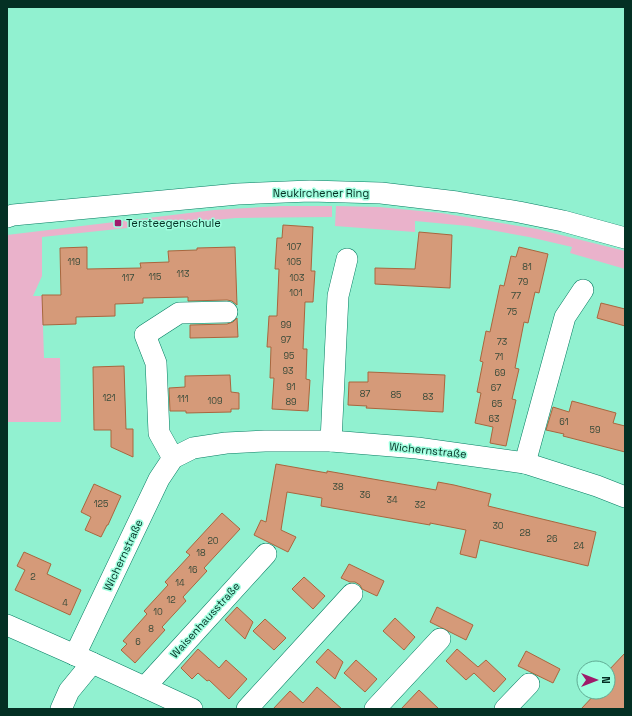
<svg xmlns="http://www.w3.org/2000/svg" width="632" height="716" font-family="'Space Grotesk',sans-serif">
<rect width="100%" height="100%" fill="#91f1d0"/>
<g fill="#eab2cb">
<path d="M281 206H332V217L236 218 127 228 42 237V276L33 296H42L44 358H60L61 422H7V235L214 210Z"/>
<path d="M336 206 379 207 441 213 537 229 625 251V269L570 253 572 247 529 237 468 226 415 221V232L335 226Z"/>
</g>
<g fill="#d59a79" stroke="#a9663e">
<path d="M283 225 313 227 311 271H315L313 302H305L303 349H307L306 379 310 380 308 411 272 409 274 378H270L271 347H267L268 332 269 316H277L279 269H275L277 238H282Z"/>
<path d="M419 232 452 235 450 288 375 284V268L415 269Z"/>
<path d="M87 247V269L141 268 140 263 169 262 168 251 197 250V248L235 247 237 305 232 301 227 300 188 301V297L143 298V303L115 304V316L76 317V324L43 325 42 295H61L60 248Z"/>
<path d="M519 247 548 254 539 293 535 292 528 323 524 322 515 368 519 369 512 399 516 400 506 446 490 443 493 427 475 423 481 393 477 392 483 362 480 361 486 331 490 332 500 285 504 286 511 256 516 257Z"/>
<path d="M601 303 625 309V326L597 318Z"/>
<path d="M237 318 238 337 190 338V325L227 324 233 322Z"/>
<path d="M124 366 126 429H133V457L111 447V430H94L93 367Z"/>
<path d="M368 372 445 375 443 412 366 408 367 406 348 405 349 382H368Z"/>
<path d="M230 375 231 392 239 393V409H231V412L186 413V411H170L169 388 185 387V376Z"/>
<path d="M572 401 616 413 613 423 625 426V452L563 436 564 434 546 430 553 407 569 412Z"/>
<path d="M276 464 327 473V471L436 490 438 482 454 485 491 494 488 506 596 532 588 566 480 540 476 558 460 554 466 530 430 523V525L321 506 322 498 287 492 281 530 296 537 288 552 254 535 261 520 266 522Z"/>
<path d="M94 484 121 496 108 525H107L101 537 85 530 91 517 81 512Z"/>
<path d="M222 513 240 529 204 568 207 571 183 597 186 601 162 627 165 630 135 663 121 650 127 644 123 641 147 614 144 611 168 585 165 582 190 555 186 552Z"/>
<path d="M24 552 51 564 47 574 81 590 70 615 15 590 25 570 17 566Z"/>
<path d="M349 564 384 581 377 596 362 589 360 585 355 582H350L341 578Z"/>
<path d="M304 577 325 596 313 609 292 589Z"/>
<path d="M237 607 253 622 245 639 225 620Z"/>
<path d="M437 607 473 625 466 640 430 622Z"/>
<path d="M395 618 415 637 404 650 383 631Z"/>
<path d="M265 619 286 638 274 650 253 631Z"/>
<path d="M198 649 219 668 226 660 247 679 229 699 209 680 207 681 198 673 192 679 181 668Z"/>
<path d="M328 649 343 662 335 679 316 662Z"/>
<path d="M457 649 478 667 486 660 506 679 494 692 474 673 466 680 446 661Z"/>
<path d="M526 651 560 669 553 683 518 666Z"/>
<path d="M625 653V709H581L597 692H608V671Z"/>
<path d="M356 660 377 679 365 692 344 673Z"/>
<path d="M317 687 342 709H273L290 691 303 703Z"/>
<path d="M419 690 439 709H401Z"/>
</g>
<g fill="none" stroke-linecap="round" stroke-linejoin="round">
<g stroke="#057d62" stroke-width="22">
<g id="minor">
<path d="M7 217 13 215 238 194 310 191 381 193 457 202 519 212 563 221 625 238"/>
<path d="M331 441 338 296 347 259"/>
<path d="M173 458 159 433 156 363 145 335 179 313 227 312"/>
<path d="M525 463 565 317 583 290"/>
<path d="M7 625 75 655 192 709"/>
<path d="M75 655 159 479 173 458 193 448 226 443 265 441H331L417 448 525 463 597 486 625 497"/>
<path d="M145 687 266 554"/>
<path d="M61 709 69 691 92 663"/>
<path d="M247 709 352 594"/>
<path d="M375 709 440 639"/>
<path d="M505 709 529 684"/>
</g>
</g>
<use href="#minor" stroke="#fff" stroke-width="21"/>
</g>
<rect fill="#9f1a6a" stroke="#9efede" stroke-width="1.5" x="114" y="219" width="8" height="8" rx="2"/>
<g text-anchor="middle" stroke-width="3" stroke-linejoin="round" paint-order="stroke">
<g font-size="9" fill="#384a39">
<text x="294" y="250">107</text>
<text x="74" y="265">119</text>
<text x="294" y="265">105</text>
<text x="527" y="270">81</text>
<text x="183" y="277">113</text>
<text x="155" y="280">115</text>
<text x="128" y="281">117</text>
<text x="297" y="281">103</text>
<text x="523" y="285">79</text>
<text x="296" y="296">101</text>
<text x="516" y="299">77</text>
<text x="512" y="315">75</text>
<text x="286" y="328">99</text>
<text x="286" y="343">97</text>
<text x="502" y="345">73</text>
<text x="289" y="359">95</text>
<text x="499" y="360">71</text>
<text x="288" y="374">93</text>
<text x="500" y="376">69</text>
<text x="291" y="390">91</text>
<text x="496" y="391">67</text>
<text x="365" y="397">87</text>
<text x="396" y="398">85</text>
<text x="428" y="400">83</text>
<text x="109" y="401">121</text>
<text x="183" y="402">111</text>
<text x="215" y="404">109</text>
<text x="291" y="405">89</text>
<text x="497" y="407">65</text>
<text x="494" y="422">63</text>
<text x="564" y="425">61</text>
<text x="595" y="433">59</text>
<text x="338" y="490">38</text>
<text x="365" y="498">36</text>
<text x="392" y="503">34</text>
<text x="101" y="507">125</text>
<text x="420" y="508">32</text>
<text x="498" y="529">30</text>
<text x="525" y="536">28</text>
<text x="552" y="542">26</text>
<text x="213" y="544">20</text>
<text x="579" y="549">24</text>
<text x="201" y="556">18</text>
<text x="193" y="573">16</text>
<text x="33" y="580">2</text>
<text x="180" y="586">14</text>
<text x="171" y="603">12</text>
<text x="65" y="606">4</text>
<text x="158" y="615">10</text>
<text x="151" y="632">8</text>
<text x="138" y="645">6</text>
</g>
<g font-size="11" fill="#043024" stroke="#9efede">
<text x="321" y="197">Neukirchener Ring</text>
<text transform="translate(428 450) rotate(6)" y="4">Wichernstraße</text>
<text transform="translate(123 555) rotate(-65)" y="4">Wichernstraße</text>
<text transform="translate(205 620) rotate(-48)" y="4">Waisenhausstraße</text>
</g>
<g font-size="11" fill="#043024" stroke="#9efede" text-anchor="start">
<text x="126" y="227">Tersteegenschule</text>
</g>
</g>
<rect width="632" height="716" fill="none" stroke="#043024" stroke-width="16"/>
<g transform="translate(596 680) rotate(90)"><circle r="19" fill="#9efede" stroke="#60ac94"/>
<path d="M0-3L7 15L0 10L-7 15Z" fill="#9f1a6a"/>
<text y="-6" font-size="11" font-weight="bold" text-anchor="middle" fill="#043024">N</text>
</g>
</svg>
